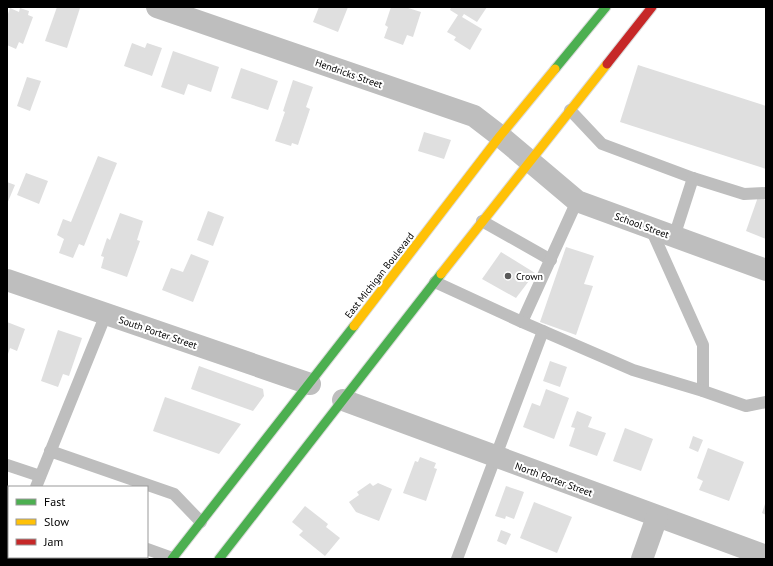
<svg xmlns="http://www.w3.org/2000/svg" width="773" height="566" font-family="'PT Sans',sans-serif">
<rect width="100%" height="100%" fill="#fff"/>
<g fill="#dfdfdf">
<path d="M57 7H76L80 8 67 48 45 41Z"/>
<path d="M319 7H348L338 32 313 22Z"/>
<path d="M391 7H405L421 12 413 37 407 35 403 45 384 38 388 27 385 25Z"/>
<path d="M451 7H487L477 22 464 14 462 17 482 29 470 50 454 40 456 37 447 32 458 15 450 10Z"/>
<path d="M10 8 19 12 20 8 29 11 28 15 33 17 23 44 19 42 16 49 7 45V17Z"/>
<path d="M132 43 145 48 147 43 162 48 152 76 124 66Z"/>
<path d="M173 51 219 67 211 92 188 84 184 95 161 87Z"/>
<path d="M638 65 766 106V169L620 122Z"/>
<path d="M241 68 278 81 268 110 231 98Z"/>
<path d="M27 77 41 81 30 111 17 106Z"/>
<path d="M293 80 313 87 306 107 310 109 298 145 292 143 291 146 275 141 285 112 283 111Z"/>
<path d="M424 132 451 140 444 159 418 151Z"/>
<path d="M98 156 117 163 84 246 79 244 73 258 59 253 64 239 57 235 63 219 71 222Z"/>
<path d="M26 173 48 181 39 204 17 195Z"/>
<path d="M7 182 15 185 7 204Z"/>
<path d="M758 197 766 200V239L746 231Z"/>
<path d="M208 211 224 217 213 246 197 240Z"/>
<path d="M120 213 143 221 137 240 140 241 127 277 101 268 104 257 101 256 107 238 110 240Z"/>
<path d="M566 247 594 256 584 284 593 286 576 335 540 322Z"/>
<path d="M501 252 535 273 516 298 482 279Z"/>
<path d="M191 254 209 261 193 302 162 290 171 268 183 272Z"/>
<path d="M7 322 25 329 17 351 10 348 7 357Z"/>
<path d="M58 330 82 338 69 376 63 374 58 387 41 381Z"/>
<path d="M550 361 567 367 560 387 543 381Z"/>
<path d="M199 366 263 389 264 396 253 411 191 389Z"/>
<path d="M546 389 569 398 554 439 523 427 532 403 540 406Z"/>
<path d="M165 397 241 424 219 454 153 431Z"/>
<path d="M577 411 592 417 588 427 606 433 597 456 569 446 575 428 571 427Z"/>
<path d="M625 428 653 439 641 471 613 461Z"/>
<path d="M693 436 703 440 698 452 689 448Z"/>
<path d="M708 448 744 462 729 501 699 490 703 481 697 478Z"/>
<path d="M420 457 436 463 434 468 437 469 426 501 403 493 415 461 418 462Z"/>
<path d="M370 483 373 486 378 483 392 489 379 521 356 512 349 502 359 495 357 492Z"/>
<path d="M506 486 524 492 514 519 506 516 505 519 495 516Z"/>
<path d="M766 501V515L762 513Z"/>
<path d="M534 502 572 517 557 553 520 538Z"/>
<path d="M305 506 328 524 326 527 340 538 325 556 299 535 303 531 292 522Z"/>
<path d="M501 530 511 534 506 545 497 541Z"/>
</g>
<g fill="none" stroke-linecap="round" stroke-linejoin="round">
<g stroke="#dbdbdb" stroke-width="11">
<g id="fast">
<path d="M555 69 606 7"/>
<path d="M172 559 354 326"/>
<path d="M219 559 441 274"/>
</g>
</g>
<g stroke="#dbdbdb" stroke-width="11">
<g id="slow">
<path d="M441 274 607 64"/>
<path d="M354 326 500 136 555 69"/>
</g>
</g>
<g stroke="#dbdbdb" stroke-width="11">
<path id="jam" d="M607 64 652 7"/>
</g>
<g stroke="#bebebe" stroke-width="12">
<path d="M570 110 602 144 693 178 744 194 766 193"/>
<path d="M482 221 551 260"/>
<path d="M651 229 703 345V391"/>
<path d="M674 237 693 178"/>
<path d="M435 282 522 322 577 201"/>
<path d="M522 322 633 370 703 391 746 406 766 402"/>
<path d="M50 451 174 494 201 522"/>
<path d="M7 465 40 476"/>
<path d="M36 487 106 314"/>
<path d="M147 549 172 558"/>
<path d="M7 559 9 554"/>
<path d="M457 559 543 331"/>
</g>
<g stroke="#bebebe" stroke-width="22">
<path d="M157 7 474 116 500 136 577 201 766 270"/>
<path d="M7 280 310 384"/>
<path d="M343 400 766 556"/>
<path d="M642 559 657 517"/>
</g>
<use href="#fast" stroke="#4caf50" stroke-width="9"/>
<use href="#slow" stroke="#ffc107" stroke-width="9"/>
<use href="#jam" stroke="#c62828" stroke-width="9"/>
</g>
<circle fill="#595959" stroke="#fff" stroke-width="1.5" cx="508" cy="276" r="4"/>
<g text-anchor="middle" stroke-width="4" stroke-linejoin="round" paint-order="stroke">
<g font-size="10" fill="#000" stroke="#fff">
<text transform="translate(349 73) rotate(19)" y="4">Hendricks Street</text>
<text transform="translate(642 225) rotate(20)" y="4">School Street</text>
<text transform="translate(379 275) rotate(-52)" y="4">East Michigan Boulevard</text>
<text transform="translate(158 332) rotate(19)" y="4">South Porter Street</text>
<text transform="translate(554 479) rotate(20)" y="4">North Porter Street</text>
</g>
<g font-size="10" fill="#000" stroke="#fff" text-anchor="start">
<text x="516" y="280">Crown</text>
</g>
</g>
<rect width="773" height="566" fill="none" stroke="#000000" stroke-width="16"/>
<rect x="8" y="486" width="140" height="72" fill="#ffffff" stroke="#999999"/>
<rect x="16" y="499" width="20" height="6" fill="#4caf50" stroke="#999999"/>
<text x="44" y="506" font-size="12" fill="#000000">Fast</text>
<rect x="16" y="519" width="20" height="6" fill="#ffc107" stroke="#999999"/>
<text x="44" y="526" font-size="12" fill="#000000">Slow</text>
<rect x="16" y="539" width="20" height="6" fill="#c62828" stroke="#999999"/>
<text x="44" y="546" font-size="12" fill="#000000">Jam</text>
</svg>
